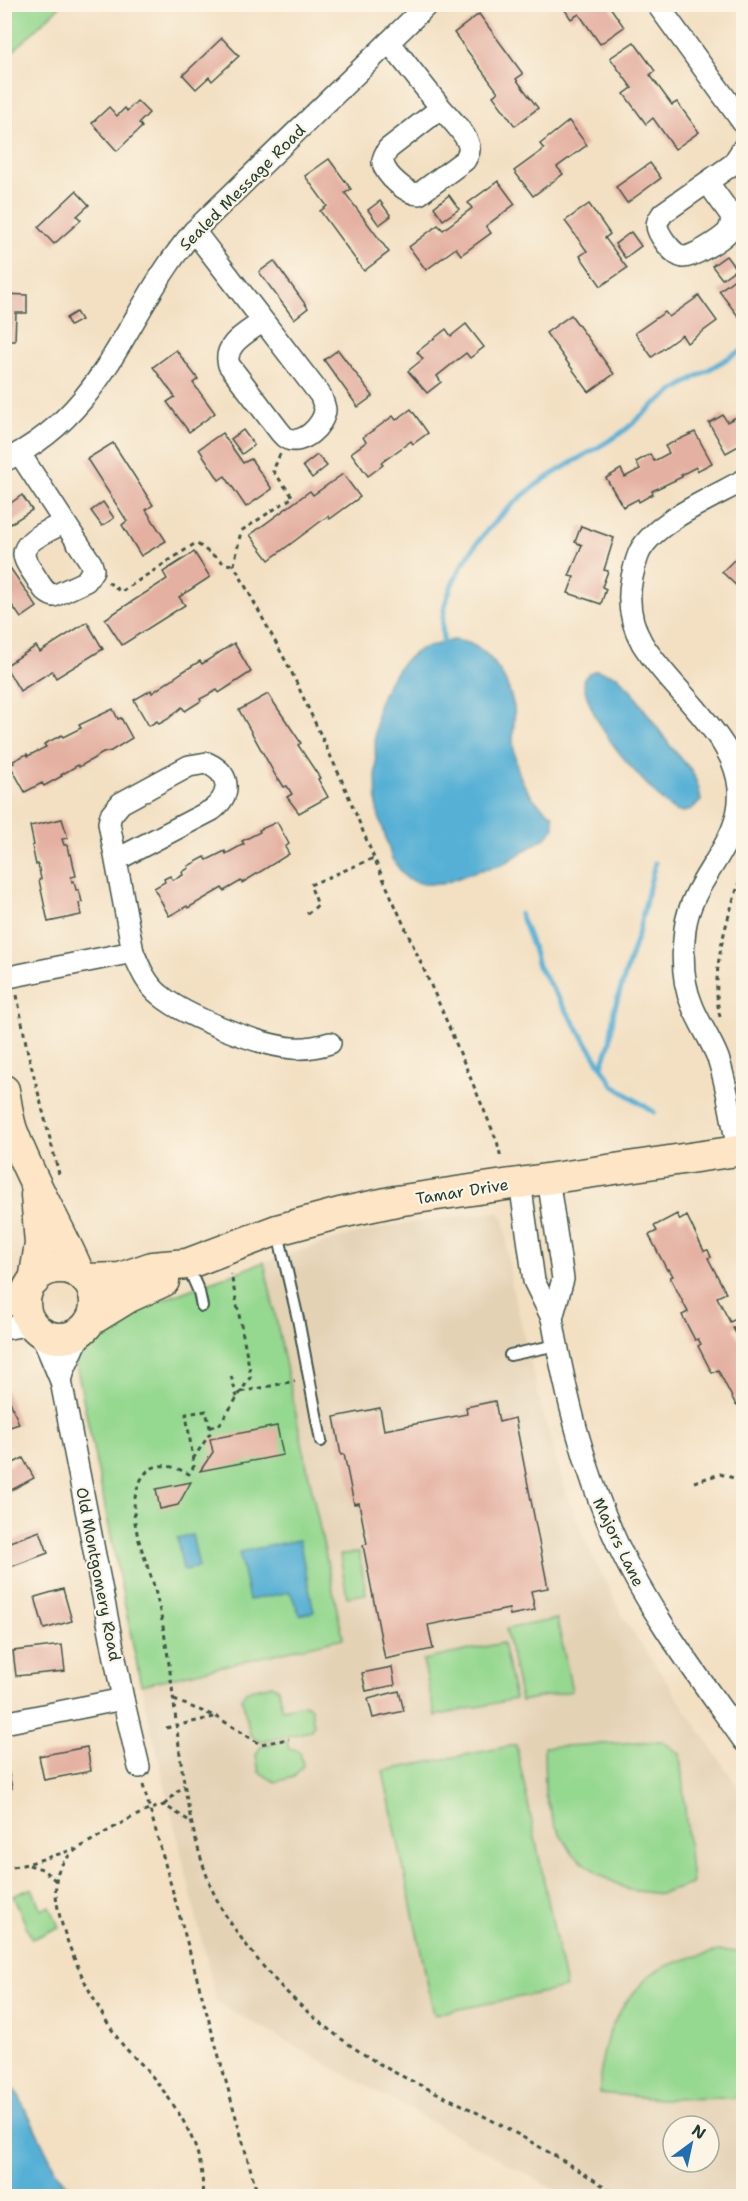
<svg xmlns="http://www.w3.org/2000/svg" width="748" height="2201" font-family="'Shantell Sans',sans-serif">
<rect width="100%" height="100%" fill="#fcf5e5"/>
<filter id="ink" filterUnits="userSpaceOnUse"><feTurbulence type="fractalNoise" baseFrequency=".0167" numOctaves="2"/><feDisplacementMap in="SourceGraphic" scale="12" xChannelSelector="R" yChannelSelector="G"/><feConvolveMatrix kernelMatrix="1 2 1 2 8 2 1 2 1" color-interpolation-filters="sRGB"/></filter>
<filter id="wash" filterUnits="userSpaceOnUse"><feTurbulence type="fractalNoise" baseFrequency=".008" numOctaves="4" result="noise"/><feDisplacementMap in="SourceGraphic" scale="24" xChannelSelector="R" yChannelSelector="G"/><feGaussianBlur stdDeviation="1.35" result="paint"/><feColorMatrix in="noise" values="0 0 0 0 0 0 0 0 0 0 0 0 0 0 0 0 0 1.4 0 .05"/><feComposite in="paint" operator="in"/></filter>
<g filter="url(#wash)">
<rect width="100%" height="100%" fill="#f3e0c3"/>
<path fill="#e4d2b5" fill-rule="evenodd" d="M498 1212 504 1218 511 1282 542 1410 565 1490 591 1554 626 1622 743 1794V2196H565L217 2003 141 1685 343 1638 264 1262 343 1237 394 1225ZM673 2126H709V2162H673Z"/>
<g fill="#95d890" stroke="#5a8a62" stroke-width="1.5">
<path d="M5 4H61V5L5 59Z"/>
<path d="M264 1262 343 1638 141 1685 70 1334Z"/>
<path d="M359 1552 366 1594 347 1597 340 1555Z"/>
<path d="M557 1619 572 1691 521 1701 506 1629Z"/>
<path d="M503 1643 515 1699 435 1716 423 1660Z"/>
<path d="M272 1685 278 1689 282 1709 305 1704 311 1708 314 1725 310 1731 261 1742 250 1735 242 1698 246 1691Z"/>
<path d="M287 1741 289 1749H295L300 1752 303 1765 294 1777 275 1782 259 1772 256 1755 261 1746Z"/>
<path d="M662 1741 680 1754 692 1884 661 1894 629 1890 600 1875 572 1853 555 1825 545 1794 544 1747Z"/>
<path d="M516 1745 566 1988 434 2014 383 1771Z"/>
<path d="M32 1888 41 1910 50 1906 59 1927 32 1939 13 1896Z"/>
<path d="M719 1951H743V2089L735 2098 659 2099 600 2093C599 2053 609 2020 636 1990 641 1985 647 1977 653 1973 673 1961 697 1956 719 1951Z"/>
</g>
<g fill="#57b0d5" stroke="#3b7684" stroke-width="1.5">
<path d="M453 640C458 641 466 642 471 644 495 655 509 683 514 708 515 718 513 730 513 740 515 773 525 797 553 815L554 828 548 836 502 865 477 871 442 884H424L407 879 392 859 377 810 375 734 378 705 389 682 403 662 420 649Z"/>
<path d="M596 670 617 676 630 689 671 747 692 771 699 789 701 801C694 807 686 815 676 811 668 808 661 799 655 793 626 763 590 723 583 680L589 673Z"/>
<path d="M192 1535 199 1567 183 1570 177 1538Z"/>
<path d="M299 1540 314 1612 300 1615 290 1592 249 1600 239 1552Z"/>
<path d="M4 2077 19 2096 57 2173 73 2192V2196H5Z"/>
</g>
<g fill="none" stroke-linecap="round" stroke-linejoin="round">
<g stroke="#57b0d5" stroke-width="5">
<path d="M445 649C429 587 490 520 535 486 562 466 593 452 621 433 633 425 643 413 655 404 680 385 707 371 733 355L744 350"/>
<path d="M520 914 533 948 538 966 614 1086 654 1112"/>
<path d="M602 1066 610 1042 614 1010 638 934 655 863"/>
<path d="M742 1198 744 1200"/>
</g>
</g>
<g id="blocks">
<g fill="#e4b0a1">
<path d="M561 4H608L624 27 600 44 579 14 571 19Z"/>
<path d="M479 14 523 74 516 79 538 108 515 126 493 96 498 92 454 33Z"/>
<path d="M222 38 239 56 212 81 209 77 196 89 183 75Z"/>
<path d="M634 42 655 71 650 75 672 105 677 102 699 132 675 149 653 118 646 124 624 94 632 88 610 58Z"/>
<path d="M137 101 149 113 139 123 142 127 117 151 92 123 109 107 117 116 125 108 127 111Z"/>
<path d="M569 121 587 145 557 167 563 174 533 196 514 171 544 149 540 144Z"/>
<path d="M329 159 351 189 345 193 389 252 364 271 320 211 327 206 305 176Z"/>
<path d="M650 163 661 178 627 203 616 187Z"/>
<path d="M498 181 515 204 486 226 491 233 461 255 456 248 426 270 409 247 438 225 443 230 472 208 468 203Z"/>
<path d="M76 191 89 205 77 216 81 220 54 244 38 227Z"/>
<path d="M449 195 459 209 443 220 434 207Z"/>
<path d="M380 201 391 216 379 225 368 210Z"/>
<path d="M589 204 610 234 605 238 627 268 601 286 580 256 587 251 565 221Z"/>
<path d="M631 232 641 246 625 258 615 244Z"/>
<path d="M726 256 736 269 722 279 712 266Z"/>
<path d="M274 261 308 308 294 319 259 272Z"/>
<path d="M744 272V311L738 316 719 291Z"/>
<path d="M4 294 27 295V313H16L15 341H4Z"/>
<path d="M699 296 717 321 687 343 682 335 652 357 635 333 665 312 669 317Z"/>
<path d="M76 312 81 320 70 326 66 318Z"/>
<path d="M571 315 614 374 589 392 546 333Z"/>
<path d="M466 324 484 347 470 358 466 353 437 376 441 382 427 393 408 371 423 359 417 352 446 329 451 336Z"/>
<path d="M176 350 198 379 193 383 215 413 189 432 167 402 175 397 153 367Z"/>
<path d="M338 350 373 396 358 407 324 360Z"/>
<path d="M744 404V446L740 445 726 453 709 423 723 415 727 422 742 414 738 407Z"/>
<path d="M411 409 428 433 413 444 411 441 381 463 383 465 368 476 351 453 366 442 363 437 378 427 393 416 396 420Z"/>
<path d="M243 430 254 445 242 454 231 439Z"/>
<path d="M695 432 712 463 697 471 696 467 681 475 682 477 652 491 653 494 639 502 638 499 623 507 606 478 621 469 625 477 640 469 636 462 650 454 654 461 669 453 665 446Z"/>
<path d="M222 433 243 463 251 459 272 489 246 507 225 476 219 480 199 449Z"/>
<path d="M113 443 153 505 146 510 166 541 141 556 122 525 127 521 87 459Z"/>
<path d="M317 455 327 466 312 478 303 466Z"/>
<path d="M343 474 360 497 330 519 328 516 269 560 250 535 310 491 313 495Z"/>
<path d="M22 495 32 510 4 528V508Z"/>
<path d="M103 502 114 518 102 526 91 511Z"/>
<path d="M581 526 614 538 604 570 608 571 602 587 606 589 601 604 568 593 574 577 569 576 582 545 575 542Z"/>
<path d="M744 550V593L722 572Z"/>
<path d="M194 552 210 577 179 597 185 605 122 645 105 619 167 579 163 572Z"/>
<path d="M4 559 37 607 21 618 4 594Z"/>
<path d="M87 622 103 649 56 678 52 671 20 691 5 666 36 646 40 652Z"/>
<path d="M234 643 251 672 219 693 217 690 200 699 201 701 185 711 182 707 168 719 159 724 157 721 149 726 134 700 151 690 152 693 184 671 200 661 202 664Z"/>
<path d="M268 694 301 743 298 745 320 778 318 779 328 797 299 813 287 797 292 794 287 786 284 787 279 779 278 780 239 710Z"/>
<path d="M113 709 118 719 121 718 132 738 111 751 103 753 79 767 78 765 61 775 62 776 44 786 42 783 25 792 10 765 14 763 13 761 27 754 28 756 46 747 44 744 62 735 63 737 81 728 79 725Z"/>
<path d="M62 819 68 838 62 839 64 845H67L69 855 71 854 76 876 71 877 72 882 74 881 76 890H79L82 902 79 903 81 915 48 922 39 880 41 879 38 864 36 865 32 846 34 845 30 826Z"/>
<path d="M277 822 289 844 285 847 289 854 242 883 241 881 224 891 222 888 188 908 187 906 169 916 154 888 165 882 164 879 170 876 173 880 183 875 182 872 189 868 188 866 205 857 207 860 225 851 226 854 244 844 242 841 260 832 259 830Z"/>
<path d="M677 1214 680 1220 687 1216 704 1251 708 1250 711 1257 708 1258 726 1293 717 1297 730 1322 736 1319 739 1325 733 1328 744 1348V1421L739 1411 741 1410 738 1404 736 1405 718 1370 712 1373 698 1346 701 1344 698 1339 695 1340 682 1315 688 1312 670 1277 673 1276 669 1269 667 1270 649 1235 657 1231 654 1226Z"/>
<path d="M4 1386 19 1424 4 1429Z"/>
<path d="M495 1401 499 1422 515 1418 548 1588 531 1591 535 1610 510 1615 509 1609 428 1625 433 1649 385 1659 363 1545 367 1544 359 1503 354 1504 344 1454 341 1455 334 1417 380 1408 384 1430 467 1414 466 1407Z"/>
<path d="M277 1426 283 1455 200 1471 213 1452 210 1439Z"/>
<path d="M23 1458 34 1478 4 1494V1468Z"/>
<path d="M191 1482 178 1505 160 1509 156 1489Z"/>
<path d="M40 1531 48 1553 5 1569 4 1544Z"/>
<path d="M63 1589 72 1621 44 1629 35 1597Z"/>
<path d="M62 1645 65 1671 16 1676 13 1651Z"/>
<path d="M392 1667 395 1685 366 1691 362 1673Z"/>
<path d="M399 1691 404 1711 373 1718 368 1699Z"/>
<path d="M87 1747 91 1771 44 1780 39 1756Z"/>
<path d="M4 1765H7L12 1788 4 1790Z"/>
</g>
</g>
</g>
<g filter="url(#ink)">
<use href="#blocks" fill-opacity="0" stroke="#3f5549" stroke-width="1.5"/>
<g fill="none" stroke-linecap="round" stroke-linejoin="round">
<g stroke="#3f5549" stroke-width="14">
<g id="lane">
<path d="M278 1233 298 1319 321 1441"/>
<path d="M188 1267 199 1292 202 1306"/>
<path d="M510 1355 557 1345"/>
</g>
</g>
<g stroke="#3f5549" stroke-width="24">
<g id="street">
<path d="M657 4 744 124"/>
<path d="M389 42 441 108 388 149C386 153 382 158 383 163 386 176 407 194 419 194L465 160C467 156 470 152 469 147 468 136 448 116 441 108"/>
<path d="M708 183 731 215C732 221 731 228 727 233 720 240 692 258 683 257 674 256 657 234 657 225 657 221 661 216 663 213L733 164 744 147"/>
<path d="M194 231 321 396C322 401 325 406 325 410 324 425 302 447 286 438 284 437 282 434 280 432L229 365C222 344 249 332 263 321"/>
<path d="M20 454 91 563 93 570 86 581 54 596C44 593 40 584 35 576 32 571 27 565 25 559 18 541 52 530 63 523"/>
<path d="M4 461C109 411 125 311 194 231L428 4"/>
<path d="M133 952C140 968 146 984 160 995 184 1016 261 1046 293 1048 306 1049 317 1047 330 1043"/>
<path d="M4 978 133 952 109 823 111 815 121 803 189 766 207 763C231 774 232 794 212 810L116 860"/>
<path d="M738 1151C732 1120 728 1088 718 1058 711 1040 699 1023 692 1005 682 982 682 954 685 929 691 877 744 844 739 788 736 756 716 733 696 709 679 689 656 666 642 643 630 622 627 601 632 577 634 569 636 559 640 551 656 521 714 497 744 480"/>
<path d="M520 1182 534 1281 552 1318 563 1279 548 1178"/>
<path d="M4 1307 28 1290"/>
<path d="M552 1318C566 1396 584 1472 618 1545 651 1615 699 1677 744 1741"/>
<path d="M4 1329 32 1324"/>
<path d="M40 1331 61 1381 123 1699 139 1767"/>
<path d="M61 1381 64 1370 82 1330"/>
<path d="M4 1723 123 1699"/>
</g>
</g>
<g stroke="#3f5549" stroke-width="33">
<g id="secondary">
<path d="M4 1090C7 1105 8 1122 14 1135 32 1183 59 1226 79 1273"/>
<circle cx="60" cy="1303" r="35"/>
<path d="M85 1279 120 1278 152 1267 187 1264 277 1230 340 1213 396 1201 744 1150"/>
<path d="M34 1281 40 1244 36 1195"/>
<path d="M90 1321 129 1297 164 1281"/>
</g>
</g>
<g stroke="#3f5549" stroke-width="3" stroke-dasharray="4.5 4.5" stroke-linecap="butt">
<path d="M280 454 273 471 293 497 241 531 234 565 291 671 343 783 374 858 441 1008 497 1141 501 1158"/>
<path d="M108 582 121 592 196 543 225 564 233 565"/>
<path d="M307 914 318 905 310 885 374 858"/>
<path d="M4 925 10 958"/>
<path d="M17 995 27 1049 59 1174"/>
<path d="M720 1017C709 968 729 914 744 868"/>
<path d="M231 1376 237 1397"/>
<path d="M241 1392 295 1381"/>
<path d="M210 1427 220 1424 251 1376 231 1274"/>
<path d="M193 1459 211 1432 206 1411 186 1414 194 1466 189 1474C163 1460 144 1462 136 1493 128 1526 147 1559 155 1590 180 1687 173 1790 210 1884 220 1911 240 1937 258 1960 294 2005 341 2043 392 2071 416 2084 443 2095 468 2108 520 2134 570 2164 619 2196"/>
<path d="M694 1482 720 1474 744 1481"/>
<path d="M174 1700 217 1717 260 1744 289 1739"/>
<path d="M166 1728 214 1717"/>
<path d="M143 1785 258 2196"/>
<path d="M164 1805 184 1785"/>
<path d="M188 1820 164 1805C142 1811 125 1821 106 1832 88 1844 67 1850 58 1872 44 1912 97 2012 122 2044 129 2053 139 2061 147 2070 176 2105 207 2149 202 2196"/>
<path d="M29 1865 42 1869 56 1881"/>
<path d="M4 1869 27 1864 75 1849"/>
</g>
<use href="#lane" stroke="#fff" stroke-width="10"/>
<use href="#street" stroke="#fff" stroke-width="21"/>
<use href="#secondary" stroke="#fde5c5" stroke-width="30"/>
</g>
</g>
<g text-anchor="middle" stroke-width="4.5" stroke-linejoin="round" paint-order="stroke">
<g font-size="16" fill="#1f3d34" stroke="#fcf5e5">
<text transform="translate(242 187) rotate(-45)" y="6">Sealed Message Road</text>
<text transform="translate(462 1191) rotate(-9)" y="6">Tamar Drive</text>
<text transform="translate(619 1542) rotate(64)" y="6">Majors Lane</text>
<text transform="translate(99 1574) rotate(79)" y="6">Old Montgomery Road</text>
</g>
</g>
<rect width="748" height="2201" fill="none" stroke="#fcf5e5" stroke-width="24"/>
<g transform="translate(691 2144) rotate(33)"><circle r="28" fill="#fcf5e5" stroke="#a4ab9e" stroke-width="1.5"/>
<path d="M0-4.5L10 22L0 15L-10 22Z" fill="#1f6fb2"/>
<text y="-9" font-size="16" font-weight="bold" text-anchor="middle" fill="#1f3d34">N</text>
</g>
</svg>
